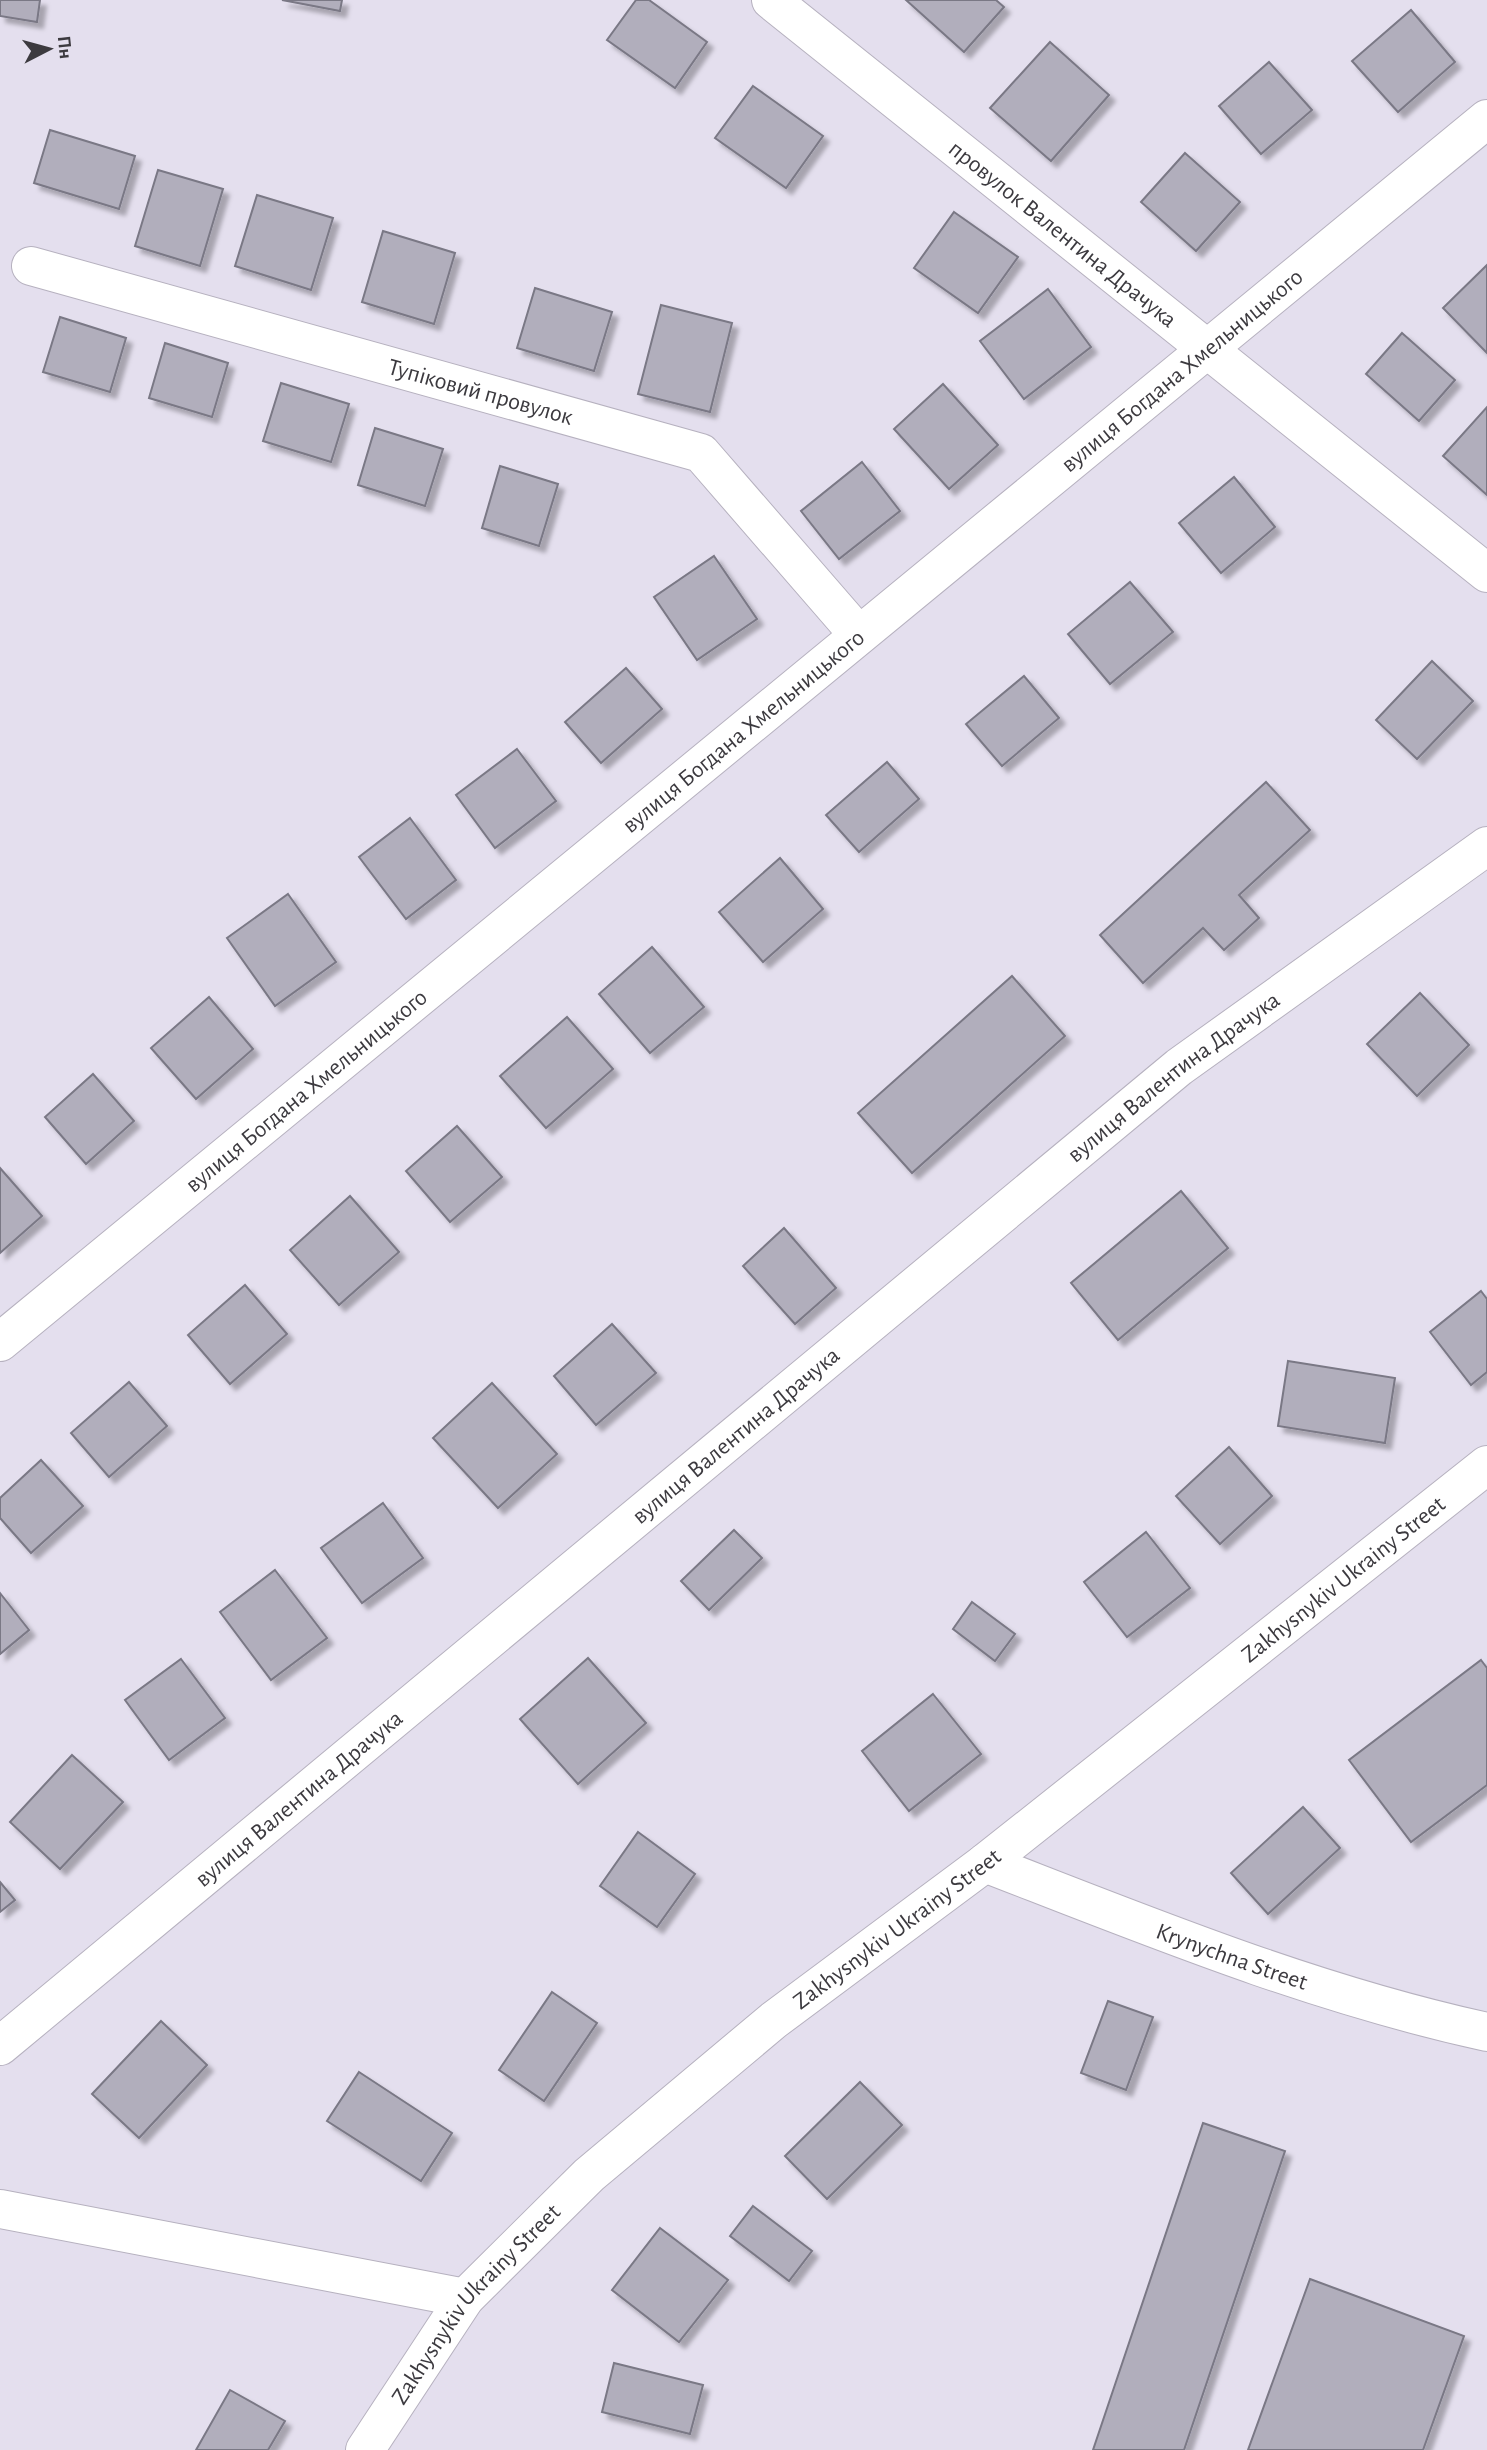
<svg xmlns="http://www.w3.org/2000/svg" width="1487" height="2450" font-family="'Alegreya Sans',sans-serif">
<defs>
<filter id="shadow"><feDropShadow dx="6" dy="6" stdDeviation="2" flood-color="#0004"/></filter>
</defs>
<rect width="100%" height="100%" fill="#e4dfee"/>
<g fill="#b1aebc" stroke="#7a7885" stroke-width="2" filter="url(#shadow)">
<path d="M0 0H40L37 22 0 16Z"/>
<path d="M282 0H342L340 11Z"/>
<path d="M636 0H649L707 42 675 88 607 40Z"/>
<path d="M906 0H996L1004 7 964 52Z"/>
<path d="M1411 10 1455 62 1398 112 1352 61Z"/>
<path d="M1050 42 1109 95 1051 161 990 108Z"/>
<path d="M1269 62 1312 110 1261 154 1219 106Z"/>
<path d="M753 86 823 136 786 188 715 138Z"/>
<path d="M50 130 135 156 119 209 34 183Z"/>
<path d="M1185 153 1240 202 1196 251 1141 202Z"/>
<path d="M158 170 223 189 200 266 135 246Z"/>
<path d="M257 195 333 218 311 290 235 266Z"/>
<path d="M954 212 1018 257 978 313 914 268Z"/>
<path d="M383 231 455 253 434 324 362 302Z"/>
<path d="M1487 265V353L1443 308Z"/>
<path d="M535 288 612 312 594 371 517 348Z"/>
<path d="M1048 289 1091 347 1024 399 980 341Z"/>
<path d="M661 305 732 323 710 412 638 394Z"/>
<path d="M60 317 126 338 110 392 43 372Z"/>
<path d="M1402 333 1455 380 1419 421 1366 374Z"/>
<path d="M165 343 228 363 212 417 149 398Z"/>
<path d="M281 383 349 404 331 462 263 441Z"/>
<path d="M943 384 998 445 949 489 894 429Z"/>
<path d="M1487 407V495L1443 456Z"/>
<path d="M375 428 443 449 425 506 358 485Z"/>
<path d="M862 462 900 511 839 559 801 511Z"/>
<path d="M500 466 558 484 539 546 482 528Z"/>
<path d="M1234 477 1275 527 1221 573 1179 523Z"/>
<path d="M714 556 757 619 697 660 654 597Z"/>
<path d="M1130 582 1173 632 1110 684 1068 634Z"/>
<path d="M1432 661 1473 701 1417 759 1376 720Z"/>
<path d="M626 668 662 709 601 763 565 722Z"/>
<path d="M1024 676 1059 718 1002 766 966 724Z"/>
<path d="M517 749 556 801 495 848 456 795Z"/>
<path d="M887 762 919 799 859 852 826 815Z"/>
<path d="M1266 782 1310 830 1239 895 1259 918 1224 950 1203 928 1143 983 1100 935Z"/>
<path d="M410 818 456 880 406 919 359 857Z"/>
<path d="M780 858 823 909 763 962 719 912Z"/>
<path d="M288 894 336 962 275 1006 227 938Z"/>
<path d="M652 947 704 1007 650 1053 599 994Z"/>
<path d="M1012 976 1065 1036 912 1173 858 1113Z"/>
<path d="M1420 993 1469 1045 1417 1096 1367 1044Z"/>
<path d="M209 997 253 1049 196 1099 151 1048Z"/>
<path d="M567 1017 613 1069 546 1128 500 1076Z"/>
<path d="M93 1074 134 1121 86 1164 45 1117Z"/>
<path d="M457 1126 502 1177 450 1222 406 1171Z"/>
<path d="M0 1168 42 1216 0 1253Z"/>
<path d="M1181 1191 1228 1248 1118 1340 1071 1283Z"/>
<path d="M350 1196 399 1252 339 1305 290 1250Z"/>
<path d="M784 1228 836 1288 795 1324 743 1266Z"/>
<path d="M245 1285 287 1334 230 1384 188 1335Z"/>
<path d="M1481 1291 1487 1299V1372L1471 1385 1430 1332Z"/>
<path d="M612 1324 656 1373 596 1425 554 1376Z"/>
<path d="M1288 1361 1395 1378 1385 1443 1278 1426Z"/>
<path d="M129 1382 167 1426 109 1477 71 1433Z"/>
<path d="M492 1383 557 1454 498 1508 433 1438Z"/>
<path d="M1229 1447 1272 1496 1220 1544 1176 1496Z"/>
<path d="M41 1460 83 1506 31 1553 0 1518V1498Z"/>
<path d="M383 1503 423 1558 362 1603 321 1548Z"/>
<path d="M734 1530 762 1558 709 1610 681 1581Z"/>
<path d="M1146 1532 1190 1588 1127 1637 1084 1582Z"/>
<path d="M275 1570 327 1638 271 1680 220 1612Z"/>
<path d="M0 1593 29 1630 0 1654Z"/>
<path d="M972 1602 1015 1634 995 1661 953 1629Z"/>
<path d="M588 1658 646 1723 578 1784 520 1719Z"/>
<path d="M181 1659 225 1718 169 1760 125 1700Z"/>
<path d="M1481 1660 1487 1668V1785L1411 1842 1349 1760Z"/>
<path d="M933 1694 981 1754 909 1811 862 1751Z"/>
<path d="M72 1755 123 1802 60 1869 10 1822Z"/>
<path d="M1303 1807 1340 1848 1268 1914 1231 1873Z"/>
<path d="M638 1832 695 1874 657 1927 600 1886Z"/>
<path d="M0 1882 15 1900 0 1912Z"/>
<path d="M552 1992 597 2023 544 2101 499 2070Z"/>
<path d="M1108 2001 1153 2017 1126 2090 1081 2073Z"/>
<path d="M161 2021 207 2065 139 2138 92 2094Z"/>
<path d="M359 2072 452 2133 421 2181 327 2121Z"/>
<path d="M860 2082 902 2125 827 2199 785 2156Z"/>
<path d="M1203 2123 1285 2151 1184 2450H1093Z"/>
<path d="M753 2206 812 2251 789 2281 730 2236Z"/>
<path d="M660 2228 728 2280 679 2342 612 2290Z"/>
<path d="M1310 2279 1464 2336 1423 2450H1248Z"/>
<path d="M614 2363 703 2385 690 2434 602 2412Z"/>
<path d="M230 2390 285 2421 268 2450H196Z"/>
</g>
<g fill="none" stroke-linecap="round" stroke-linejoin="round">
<g stroke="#b6b1bf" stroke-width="40">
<g id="minor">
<path id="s1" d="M771 0 1487 573"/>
<path id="s2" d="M31 266 701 453 858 634"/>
<path id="s3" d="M0 1342 1487 119"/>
<path id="s4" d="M985 1863C1150 1927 1313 1994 1487 2032"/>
<path id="s5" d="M0 2046 1179 1067 1487 846"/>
<path d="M0 2209 465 2298"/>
</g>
</g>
<g stroke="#b6b1bf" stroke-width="40">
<g id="secondary">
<path id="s6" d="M365 2450 465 2298 589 2175 774 2020 985 1863 1487 1465"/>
</g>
</g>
<use href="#minor" stroke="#fff" stroke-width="38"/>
<use href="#secondary" stroke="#fff" stroke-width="38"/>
</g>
<g text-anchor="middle" stroke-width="5" stroke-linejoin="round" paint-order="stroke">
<g font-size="24" fill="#3c3a3f" stroke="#e4dfee">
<text dy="8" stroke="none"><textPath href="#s1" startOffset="374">провулок Валентина Драчука</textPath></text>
<text dy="8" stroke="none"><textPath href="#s3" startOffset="1530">вулиця Богдана Хмельницького</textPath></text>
<text dy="8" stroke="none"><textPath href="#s2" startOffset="467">Тупіковий провулок</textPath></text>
<text dy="8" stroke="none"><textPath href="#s3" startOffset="962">вулиця Богдана Хмельницького</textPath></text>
<text dy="8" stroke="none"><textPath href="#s5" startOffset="1522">вулиця Валентина Драчука</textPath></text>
<text dy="8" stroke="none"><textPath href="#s3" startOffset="396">вулиця Богдана Хмельницького</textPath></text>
<text dy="8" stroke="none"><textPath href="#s5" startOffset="956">вулиця Валентина Драчука</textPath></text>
<text dy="8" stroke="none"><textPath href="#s6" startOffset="1318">Zakhysnykiv Ukrainy Street</textPath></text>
<text dy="8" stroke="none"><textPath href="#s5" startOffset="388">вулиця Валентина Драчука</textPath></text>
<text dy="8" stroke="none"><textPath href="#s6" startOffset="751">Zakhysnykiv Ukrainy Street</textPath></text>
<text dy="8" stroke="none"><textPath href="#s4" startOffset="264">Krynychna Street</textPath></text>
<text dy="8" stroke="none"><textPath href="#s6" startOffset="184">Zakhysnykiv Ukrainy Street</textPath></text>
</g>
</g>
<g transform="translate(49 49) rotate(84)" stroke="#e4dfee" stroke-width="5" paint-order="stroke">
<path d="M0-5L12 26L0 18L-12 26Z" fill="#3c3a3f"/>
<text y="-10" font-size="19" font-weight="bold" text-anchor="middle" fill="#3c3a3f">Пн</text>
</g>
</svg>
